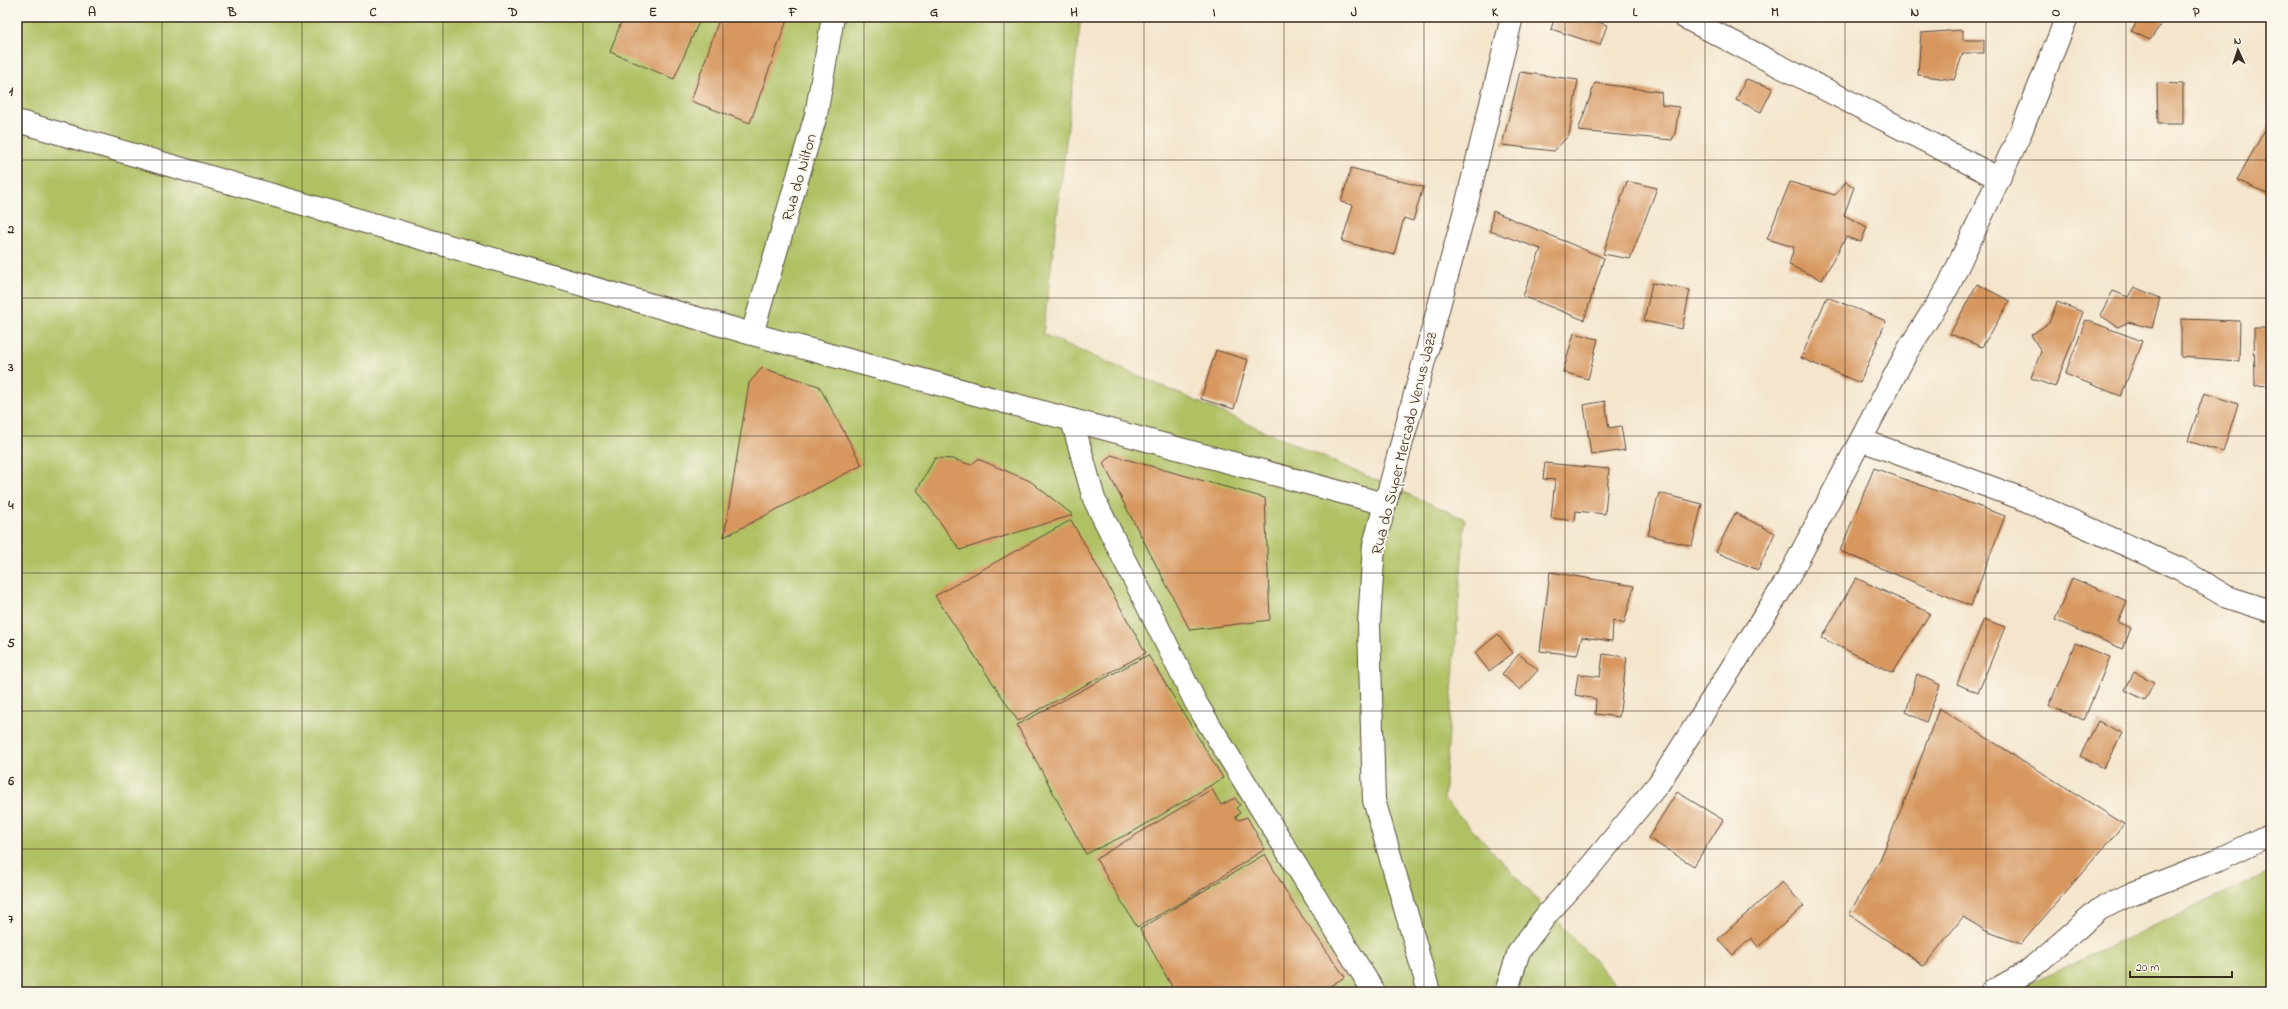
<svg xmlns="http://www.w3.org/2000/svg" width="2288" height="1009" font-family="'Indie Flower',sans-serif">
<rect width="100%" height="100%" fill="#fbf7ec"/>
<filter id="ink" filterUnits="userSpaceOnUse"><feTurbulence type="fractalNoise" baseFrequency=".025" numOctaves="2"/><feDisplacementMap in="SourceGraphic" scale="8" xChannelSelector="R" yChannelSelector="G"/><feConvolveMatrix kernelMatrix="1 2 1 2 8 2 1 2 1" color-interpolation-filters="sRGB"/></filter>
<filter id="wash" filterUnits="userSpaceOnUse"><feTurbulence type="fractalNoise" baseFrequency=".012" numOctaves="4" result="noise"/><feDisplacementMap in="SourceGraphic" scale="16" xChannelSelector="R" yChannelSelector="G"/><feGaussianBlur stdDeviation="0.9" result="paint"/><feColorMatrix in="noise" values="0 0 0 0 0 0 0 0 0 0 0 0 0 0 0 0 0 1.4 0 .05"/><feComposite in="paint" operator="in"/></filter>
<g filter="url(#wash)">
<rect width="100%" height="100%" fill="#f4e5cc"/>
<g fill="#afc164" stroke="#757641">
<path d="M17 17H1081L1043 334 1465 519 1444 799 1623 992H17Z"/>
<path d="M2271 871V992H2012Z"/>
</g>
<g id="blocks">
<g fill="#d7975f">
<path d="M623 17H701L674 79 610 52Z"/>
<path d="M720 17H788L750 123 691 101Z"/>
<path d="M1555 17H1583L1607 25 1600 45 1551 29Z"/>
<path d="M2140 17H2166L2150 40 2131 31Z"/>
<path d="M1963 30V40H1984V53H1963L1954 80 1918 75 1921 33Z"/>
<path d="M1520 72 1578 80 1569 135 1554 151 1502 145Z"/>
<path d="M1746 79 1773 88 1761 112 1736 100Z"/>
<path d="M1595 83 1661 92 1662 105 1679 107 1675 133 1672 140 1578 131Z"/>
<path d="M2157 83 2183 84V124H2158Z"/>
<path d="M2271 119V195L2237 180Z"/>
<path d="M1351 168 1423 187 1413 221 1404 218 1394 255 1342 241 1353 205 1341 202Z"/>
<path d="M1627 181 1657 188 1630 259 1603 254Z"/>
<path d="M1790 182 1835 195 1846 182 1854 187 1844 215 1867 227 1861 242 1846 237 1822 280 1789 265 1794 247 1767 239Z"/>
<path d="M1493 211 1604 258 1584 320 1523 296 1541 249 1490 231Z"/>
<path d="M1652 283 1690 290 1682 329 1644 321Z"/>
<path d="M1977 284 2010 301 1982 347 1950 334Z"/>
<path d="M2134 287 2160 298 2152 328 2128 322 2118 327 2100 315 2113 291 2128 297Z"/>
<path d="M1827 297 1886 321 1860 383 1801 358Z"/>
<path d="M2057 302 2083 312 2055 387 2031 378 2041 351 2031 335 2049 323Z"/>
<path d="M2181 319 2240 321 2239 361 2181 357Z"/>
<path d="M2086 320 2142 341 2121 396 2065 374Z"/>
<path d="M2254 328H2271V385L2255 386Z"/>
<path d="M1574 333 1598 339 1588 379 1563 372Z"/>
<path d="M1216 350 1248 360 1234 409 1201 399Z"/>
<path d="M762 368 819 386 862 465 724 537 749 383Z"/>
<path d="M2204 393 2238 404 2223 452 2188 441Z"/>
<path d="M1605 401 1609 428 1621 426 1625 450 1591 455 1584 405Z"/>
<path d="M1111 455 1265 498 1270 620 1190 630 1103 463Z"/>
<path d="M935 458 953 459 971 465 978 459 1030 481 1073 515 960 550 917 490Z"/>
<path d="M1545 463 1609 469 1605 514 1576 511 1575 521 1551 518 1555 480 1543 479Z"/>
<path d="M1874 468 2005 516 1971 606 1840 551Z"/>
<path d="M1659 493 1702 504 1692 546 1648 535Z"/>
<path d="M1735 513 1775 533 1758 570 1716 552Z"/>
<path d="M1071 520 1146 653 1018 721 935 596Z"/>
<path d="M1550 572 1634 586 1624 624 1613 620 1612 641 1582 637 1577 655 1540 651Z"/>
<path d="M1856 578 1930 613 1893 673 1822 638Z"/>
<path d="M2072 578 2127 601 2118 622 2131 628 2123 649 2055 620Z"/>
<path d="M1984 619 2005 627 1978 693 1957 684Z"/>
<path d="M1498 634 1513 653 1489 671 1475 653Z"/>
<path d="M2075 643 2110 657 2084 720 2049 706Z"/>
<path d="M1519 654 1538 670 1520 690 1502 674Z"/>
<path d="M1603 654 1627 657 1619 717 1595 714 1596 699 1575 695 1578 674 1600 677Z"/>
<path d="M1148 655 1223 778 1136 830 1086 854 1017 725Z"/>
<path d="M2134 672 2154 682 2145 700 2125 690Z"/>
<path d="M1917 674 1940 685 1926 722 1906 712Z"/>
<path d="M1939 708 2124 824 2021 944 1986 931 1963 917 1924 966 1849 914 1879 862 1910 788Z"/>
<path d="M2098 721 2122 733 2104 768 2080 756Z"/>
<path d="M1212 789 1221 805 1235 798 1240 805 1236 808 1240 813 1235 817 1239 820 1247 817 1265 849 1184 901 1137 927 1096 859Z"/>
<path d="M1677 792 1723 820 1694 866 1648 838Z"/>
<path d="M1265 854 1292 902 1345 977 1320 992H1175L1140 929Z"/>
<path d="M1782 882 1804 906 1758 947 1751 938 1733 955 1718 939Z"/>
</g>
</g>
</g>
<g filter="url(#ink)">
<use href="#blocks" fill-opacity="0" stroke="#574638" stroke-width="1"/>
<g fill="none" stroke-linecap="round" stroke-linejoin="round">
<g stroke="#574638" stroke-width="24">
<g id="minor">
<path d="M1684 17 1998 178"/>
<path d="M17 121 752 334 1385 504"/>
<path d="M752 334 816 115 833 17"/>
<path d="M1072 420 1094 499 1196 703 1374 992"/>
<path d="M1861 440 2023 499 2180 569 2227 597 2271 611"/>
<path d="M1429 992 1374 800 1369 624 1374 545 1465 210 1512 17"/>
<path d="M1506 992 1519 951 1548 913 1590 867 1659 783 1787 580 1908 350 1948 287 2020 134 2067 17"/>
<path d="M1991 992 2027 972 2100 909 2131 894 2217 860 2271 834"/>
</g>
</g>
<use href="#minor" stroke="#fff" stroke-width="22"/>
</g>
</g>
<path fill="none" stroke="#3b2a1e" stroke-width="1" stroke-opacity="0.55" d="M162 17V992M302 17V992M443 17V992M583 17V992M723 17V992M864 17V992M1004 17V992M1144 17V992M1284 17V992M1424 17V992M1565 17V992M1705 17V992M1845 17V992M1986 17V992M2126 17V992M17 160H2271M17 298H2271M17 436H2271M17 573H2271M17 711H2271M17 849H2271"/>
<g text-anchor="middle" stroke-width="4" stroke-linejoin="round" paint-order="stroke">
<g font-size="16" fill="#3b2a1e" stroke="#fbf7ec">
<text transform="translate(798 177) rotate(-74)" y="6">Rua do Nilton</text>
<text transform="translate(1403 443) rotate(-76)" y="6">Rua do Super Mercado Venus Jazz</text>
</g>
</g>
<rect width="2288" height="1009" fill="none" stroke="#fbf7ec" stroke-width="44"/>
<g transform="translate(2238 50) rotate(357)" stroke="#fbf7ec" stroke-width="3" paint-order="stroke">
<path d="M0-3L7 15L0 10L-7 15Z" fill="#3b2a1e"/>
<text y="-6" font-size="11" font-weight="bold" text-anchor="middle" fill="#3b2a1e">N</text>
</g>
<path d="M2130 971v6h102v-6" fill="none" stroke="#3b2a1e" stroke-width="2"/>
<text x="2136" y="971" font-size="12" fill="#3b2a1e" stroke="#fbf7ec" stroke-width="3" paint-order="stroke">20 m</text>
<rect x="22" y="22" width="2244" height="965" fill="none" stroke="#3b2a1e" stroke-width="1.5"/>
<g font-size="13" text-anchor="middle" font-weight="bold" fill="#3b2a1e">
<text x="92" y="16">A</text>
<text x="232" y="16">B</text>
<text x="373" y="16">C</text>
<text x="513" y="16">D</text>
<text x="653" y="16">E</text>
<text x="793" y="16">F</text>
<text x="934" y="16">G</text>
<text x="1074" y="16">H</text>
<text x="1214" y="16">I</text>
<text x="1354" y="16">J</text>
<text x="1495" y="16">K</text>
<text x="1635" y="16">L</text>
<text x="1775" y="16">M</text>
<text x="1915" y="16">N</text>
<text x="2056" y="16">O</text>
<text x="2196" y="16">P</text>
<text x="11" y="95">1</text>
<text x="11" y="233">2</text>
<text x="11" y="371">3</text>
<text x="11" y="509">4</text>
<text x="11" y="647">5</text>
<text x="11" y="785">6</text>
<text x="11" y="923">7</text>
</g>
</svg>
